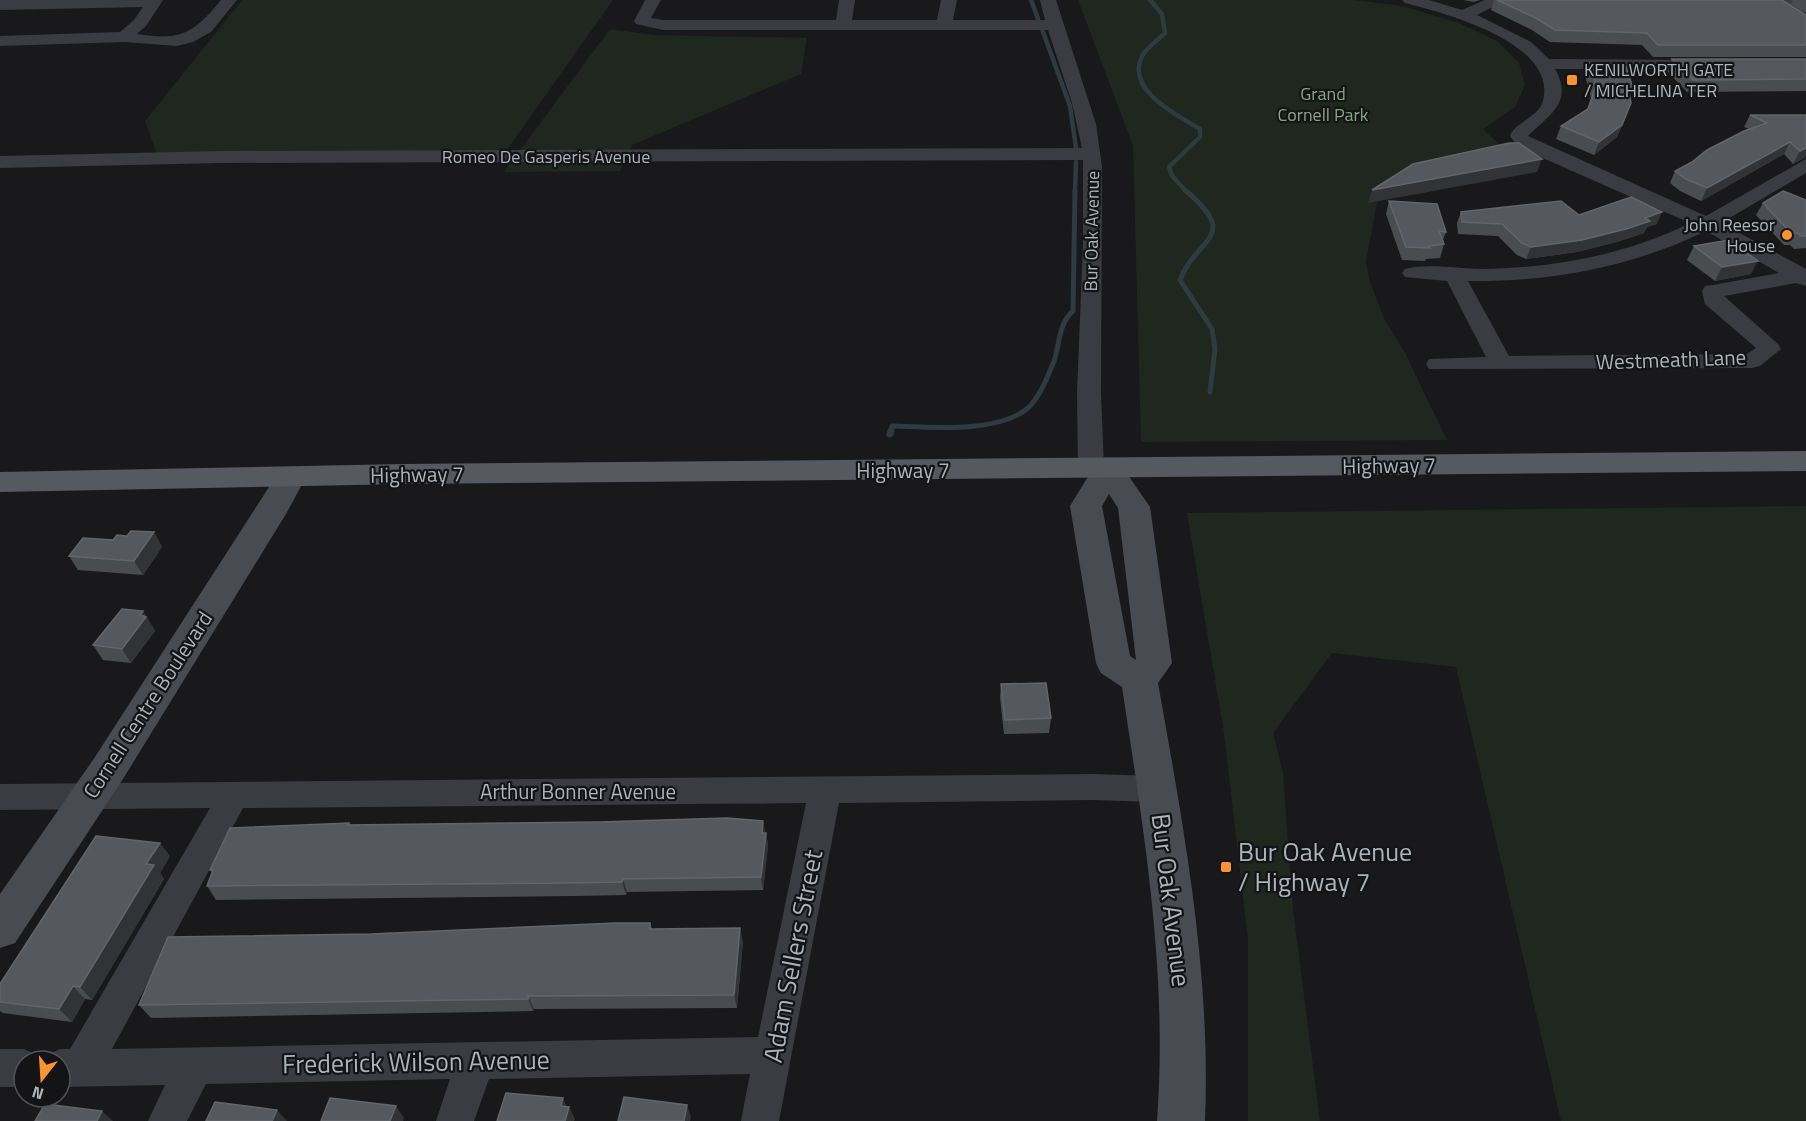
<svg xmlns="http://www.w3.org/2000/svg" width="1806" height="1121" font-family="'Titillium Web',sans-serif">
<rect width="100%" height="100%" fill="#19191b"/>
<g fill="#1f271f">
<path d="M242 0H613L499 161 160 162 145 121Z"/>
<path d="M1078 0H1354L1403 6 1459 23 1497 41 1519 63 1525 85 1515 107 1483 129 1510 154 1379 192 1366 262 1370 282 1384 318 1405 353 1447 440 1141 442 1133 146Z"/>
<path d="M610 29 654 35 807 38 801 74 632 145 620 171 504 172Z"/>
<path d="M1806 506V1121H1561L1456 667 1332 653 1273 733 1283 773 1293 909 1320 1121H1248V940L1224 733 1187 513Z"/>
</g>
<g fill="none" stroke-linecap="round" stroke-linejoin="round">
<g stroke="#2e3b40" stroke-width="4.5">
<path d="M1031 0 1038 19"/>
<path d="M1150 0 1162 14 1165 33C1158 40 1147 47 1142 56 1125 90 1177 115 1200 129V137L1169 167 1172 176 1187 192"/>
<path d="M1042 29 1070 106 1076 148"/>
<path d="M1075 192 1076 162"/>
</g>
<g stroke="#2e3b40" stroke-width="5">
<path d="M1185 190C1242 238 1197 236 1180 280L1212 329 1215 349 1210 392"/>
<path d="M890 433 892 426C928 427 1003 434 1030 406 1041 394 1048 376 1054 361 1060 344 1058 324 1073 311L1075 190"/>
</g>
<path stroke="#2e3b40" stroke-width="7" d="M890 434 891 431"/>
<g fill="#3a3c41" fill-rule="evenodd">
<path d="M0 0H163L146 26 137 34C181 41 193 34 221 0H237L211 32 193 42 177 46 124 42 0 46V36L120 32 134 20 143 7 0 10Z"/>
<path d="M645 0H661L651 18 663 20H836L839 0H855L852 20H937L941 0H957L953 20H1045L1040 0H1056L1096 124 1102 167 1101 393 1104 469 1100 475 1091 477 1082 475 1078 469 1077 393 1083 243V160L220 163 0 168V156L220 151 1082 148 1072 103 1048 30H663L636 24 634 21Z"/>
<path d="M1402 0H1429L1462 10 1485 0H1506L1477 15 1531 42 1549 59 1712 60 1714 64 1712 68 1706 69H1555C1574 103 1549 115 1528 136L1706 216 1806 159V173L1721 223 1806 269V286L1796 283 1724 296 1778 344 1781 349 1760 366 1752 368 1429 369 1426 364 1429 359 1486 357 1447 281 1405 277 1402 273 1405 269C1428 263 1458 269 1482 269 1555 268 1625 255 1690 223L1518 147 1510 136 1511 133C1519 121 1539 116 1543 101 1558 43 1445 13 1405 3ZM1706 231 1779 273 1713 285 1705 286 1702 291 1705 304 1756 348 1747 354 1509 356 1468 281C1551 282 1632 267 1706 231Z"/>
<path d="M1781 0H1797L1805 15 1803 18H1791Z"/>
<path d="M1092 774 1156 776 1167 780 1172 789 1167 798 1156 802 1092 800 839 803 779 1121H741L750 1074 489 1079 474 1121H436L450 1079 206 1084 187 1121H148L165 1085 60 1087V1061H44L47 1055 60 1049H70L210 808 0 810V784ZM806 803 758 1037 112 1049 243 808Z"/>
<path d="M0 1049H24L37 1055 40 1061H24V1087H0Z"/>
</g>
<g fill="#484b51" fill-rule="evenodd">
<path d="M1108 459 1119 462 1150 507 1172 663 1158 683C1184 830 1211 971 1205 1121H1157C1168 972 1144 833 1122 687L1101 673 1096 663 1070 506 1097 462ZM1109 494 1118 508 1136 660 1130 656 1102 506Z"/>
<path d="M291 467 302 470 306 477 286 514 123 779 15 943 0 948V894L95 757 280 470Z"/>
</g>
<path fill="#565a60" fill-rule="evenodd" d="M1806 451V471L404 484 0 492V472L404 464Z"/>
</g>
<g fill="#4a4d50">
<path d="M1463 0H1480L1474 2Z"/>
<path d="M1494 0H1782L1806 15V57H1653L1642 45 1550 42 1532 30 1491 10Z"/>
<path d="M1793 0H1806V13L1791 4Z"/>
<path d="M1672 59H1806V91L1687 92 1667 71Z"/>
<path d="M1590 63 1633 88 1629 96 1631 103 1617 137 1594 155 1556 139 1561 126 1587 110 1591 98 1585 75Z"/>
<path d="M1750 115H1806V157L1793 164 1784 154 1701 201 1680 191 1670 183 1675 171 1692 162 1749 129 1744 127Z"/>
<path d="M1806 200V248L1794 249 1790 245H1784L1756 215 1763 203Z"/>
<path d="M1389 201 1446 232 1443 240 1444 244 1440 258 1426 259 1425 261 1402 260 1386 214Z"/>
<path d="M1461 212 1579 215 1657 224 1647 227 1644 233 1620 241 1577 252 1526 259 1517 255 1498 236 1458 234 1457 223Z"/>
<path d="M1694 246 1751 274 1715 281 1687 260Z"/>
<path d="M154 532 162 547 143 575 78 570 69 556 113 540 127 536Z"/>
<path d="M143 611 155 631 131 663 103 660 93 645Z"/>
<path d="M1001 684 1051 718 1049 733 1004 734 1000 698Z"/>
<path d="M349 823 350 825 766 833 768 846 763 890 627 892 626 895 574 896 216 900 207 886 212 872 210 870Z"/>
<path d="M170 856 160 873 164 879 92 1000 85 999 72 1022 3 1013 0 1011V984Z"/>
<path d="M650 923 652 929 743 941 737 1008 534 1009 533 1011 151 1018 139 1005 371 934Z"/>
</g>
<g fill="#323336">
<path d="M1622 125 1617 137 1594 155 1599 142Z"/>
<path d="M1790 142 1784 154 1701 201 1707 188Z"/>
<path d="M1806 148V157L1793 164 1800 151Z"/>
<path d="M1542 159 1537 172 1368 203 1372 190Z"/>
<path d="M1662 212 1657 224 1647 227 1644 233 1620 241 1577 252 1526 259 1531 247 1645 218Z"/>
<path d="M1758 261 1751 274 1715 281 1722 267Z"/>
<path d="M154 532 162 547 143 575 134 561Z"/>
<path d="M143 611 155 631 131 663 122 649 140 615Z"/>
<path d="M763 821 768 846 763 890 761 877Z"/>
<path d="M160 843 170 856 160 873 164 879 92 1000 80 987 146 864Z"/>
<path d="M623 879 627 892 626 895 622 882Z"/>
<path d="M740 928 743 941 737 1008 734 995Z"/>
<path d="M73 986 85 999 72 1022 59 1009Z"/>
<path d="M528 996 534 1009 533 1011 528 999Z"/>
<path d="M563 1098 568 1110 561 1106Z"/>
<path d="M687 1105 691 1117 690 1121H684Z"/>
<path d="M396 1106 404 1118 403 1121H390Z"/>
<path d="M569 1107 575 1119 574 1121H565Z"/>
<path d="M277 1110 287 1121H272Z"/>
<path d="M102 1111 113 1121H97Z"/>
</g>
<g fill="#55585c" stroke="#62666a" stroke-width="1.5">
<path d="M1497 0H1782L1806 15V45H1658L1647 33 1555 30 1536 18Z"/>
<path d="M1672 59H1806V79L1693 80Z"/>
<path d="M1590 63 1626 67 1633 88H1628L1631 103 1622 125 1599 142 1561 126 1588 109 1596 86Z"/>
<path d="M1750 115H1806V148L1800 151 1790 142 1707 188 1686 179 1675 171 1692 162 1707 150 1744 131 1767 123Z"/>
<path d="M1509 143H1519L1542 159 1372 190 1413 164Z"/>
<path d="M1783 191 1806 200V236H1801L1797 233H1791L1763 203Z"/>
<path d="M1631 197 1662 212 1645 218 1650 221 1626 229 1582 240 1531 247 1522 243 1502 224 1462 222 1461 212 1561 201 1579 215Z"/>
<path d="M1389 201 1437 204 1446 232 1439 231 1444 244 1428 246 1430 248 1406 247Z"/>
<path d="M1729 240 1758 261 1722 267 1694 246Z"/>
<path d="M131 531 154 532 134 561 69 556 83 538 113 540 117 535 127 536Z"/>
<path d="M122 609 143 611 140 615 146 617 122 649 93 645Z"/>
<path d="M1046 683 1051 718 1005 720 1001 684Z"/>
<path d="M727 818 763 821 762 833H766L761 877 623 879 622 882 569 883 207 886 213 870H210L230 828 349 823 348 825 599 822Z"/>
<path d="M96 836 160 843 146 864 154 865 80 987 73 986 59 1009 0 1002V984Z"/>
<path d="M616 923H650V929L740 928 734 995 528 996V999L139 1005 168 937 371 934Z"/>
<path d="M506 1093 563 1098 561 1106 569 1107 565 1121H497Z"/>
<path d="M624 1097 687 1105 684 1121H618Z"/>
<path d="M330 1098 396 1106 390 1121H321Z"/>
<path d="M215 1102 277 1110 272 1121H206Z"/>
<path d="M45 1104 102 1111 97 1121H35Z"/>
</g>
<g fill="#f99333" stroke="#141416" stroke-width="2">
<rect x="1566" y="74" width="12" height="12" rx="3"/>
<circle cx="1787" cy="235" r="6"/>
<rect x="1220" y="861" width="12" height="12" rx="3"/>
</g>
<g text-anchor="middle" stroke-width="4.5" stroke-linejoin="round" paint-order="stroke">
<g font-size="18" fill="#abb3bb" stroke="#141416" text-anchor="start">
<text x="1584" y="76">KENILWORTH GATE<tspan x="1584" dy="21">/ MICHELINA TER</tspan></text>
<text x="1775" y="231" text-anchor="end">John Reesor<tspan x="1775" dy="21">House</tspan></text>
</g>
<g font-size="18" fill="#86a781" stroke="#141416">
<text x="1323" y="100">Grand<tspan x="1323" dy="21">Cornell Park</tspan></text>
</g>
<g font-size="18" fill="#abb3bb" stroke="#141416">
<text x="546" y="163">Romeo De Gasperis Avenue</text>
<text transform="translate(1092 231) rotate(-89)" y="6">Bur Oak Avenue</text>
</g>
<g font-size="21" fill="#abb3bb" stroke="#141416">
<text transform="translate(1671 360) rotate(-2)" y="7">Westmeath Lane</text>
<text transform="translate(1389 466) rotate(-1)" y="7">Highway 7</text>
<text x="903" y="478">Highway 7</text>
<text transform="translate(417 475) rotate(-1)" y="7">Highway 7</text>
<text transform="translate(148 705) rotate(-57)" y="7">Cornell Centre Boulevard</text>
<text x="578" y="799">Arthur Bonner Avenue</text>
</g>
<g font-size="26" fill="#abb3bb" stroke="#141416" text-anchor="start">
<text x="1238" y="861">Bur Oak Avenue<tspan x="1238" dy="30">/ Highway 7</tspan></text>
</g>
<g font-size="26" fill="#abb3bb" stroke="#141416">
<text transform="translate(1171 900) rotate(83)" y="9">Bur Oak Avenue</text>
<text transform="translate(793 956) rotate(-79)" y="9">Adam Sellers Street</text>
<text transform="translate(416 1062) rotate(-1)" y="9">Frederick Wilson Avenue</text>
</g>
</g>
<g transform="translate(42 1079) rotate(197)"><circle r="28" fill="#141416" stroke="#505458" stroke-width="1.5"/>
<path d="M0-4.5L10 22L0 15L-10 22Z" fill="#f99333"/>
<text y="-9" font-size="16" font-weight="bold" text-anchor="middle" fill="#abb3bb">N</text>
</g>
</svg>
